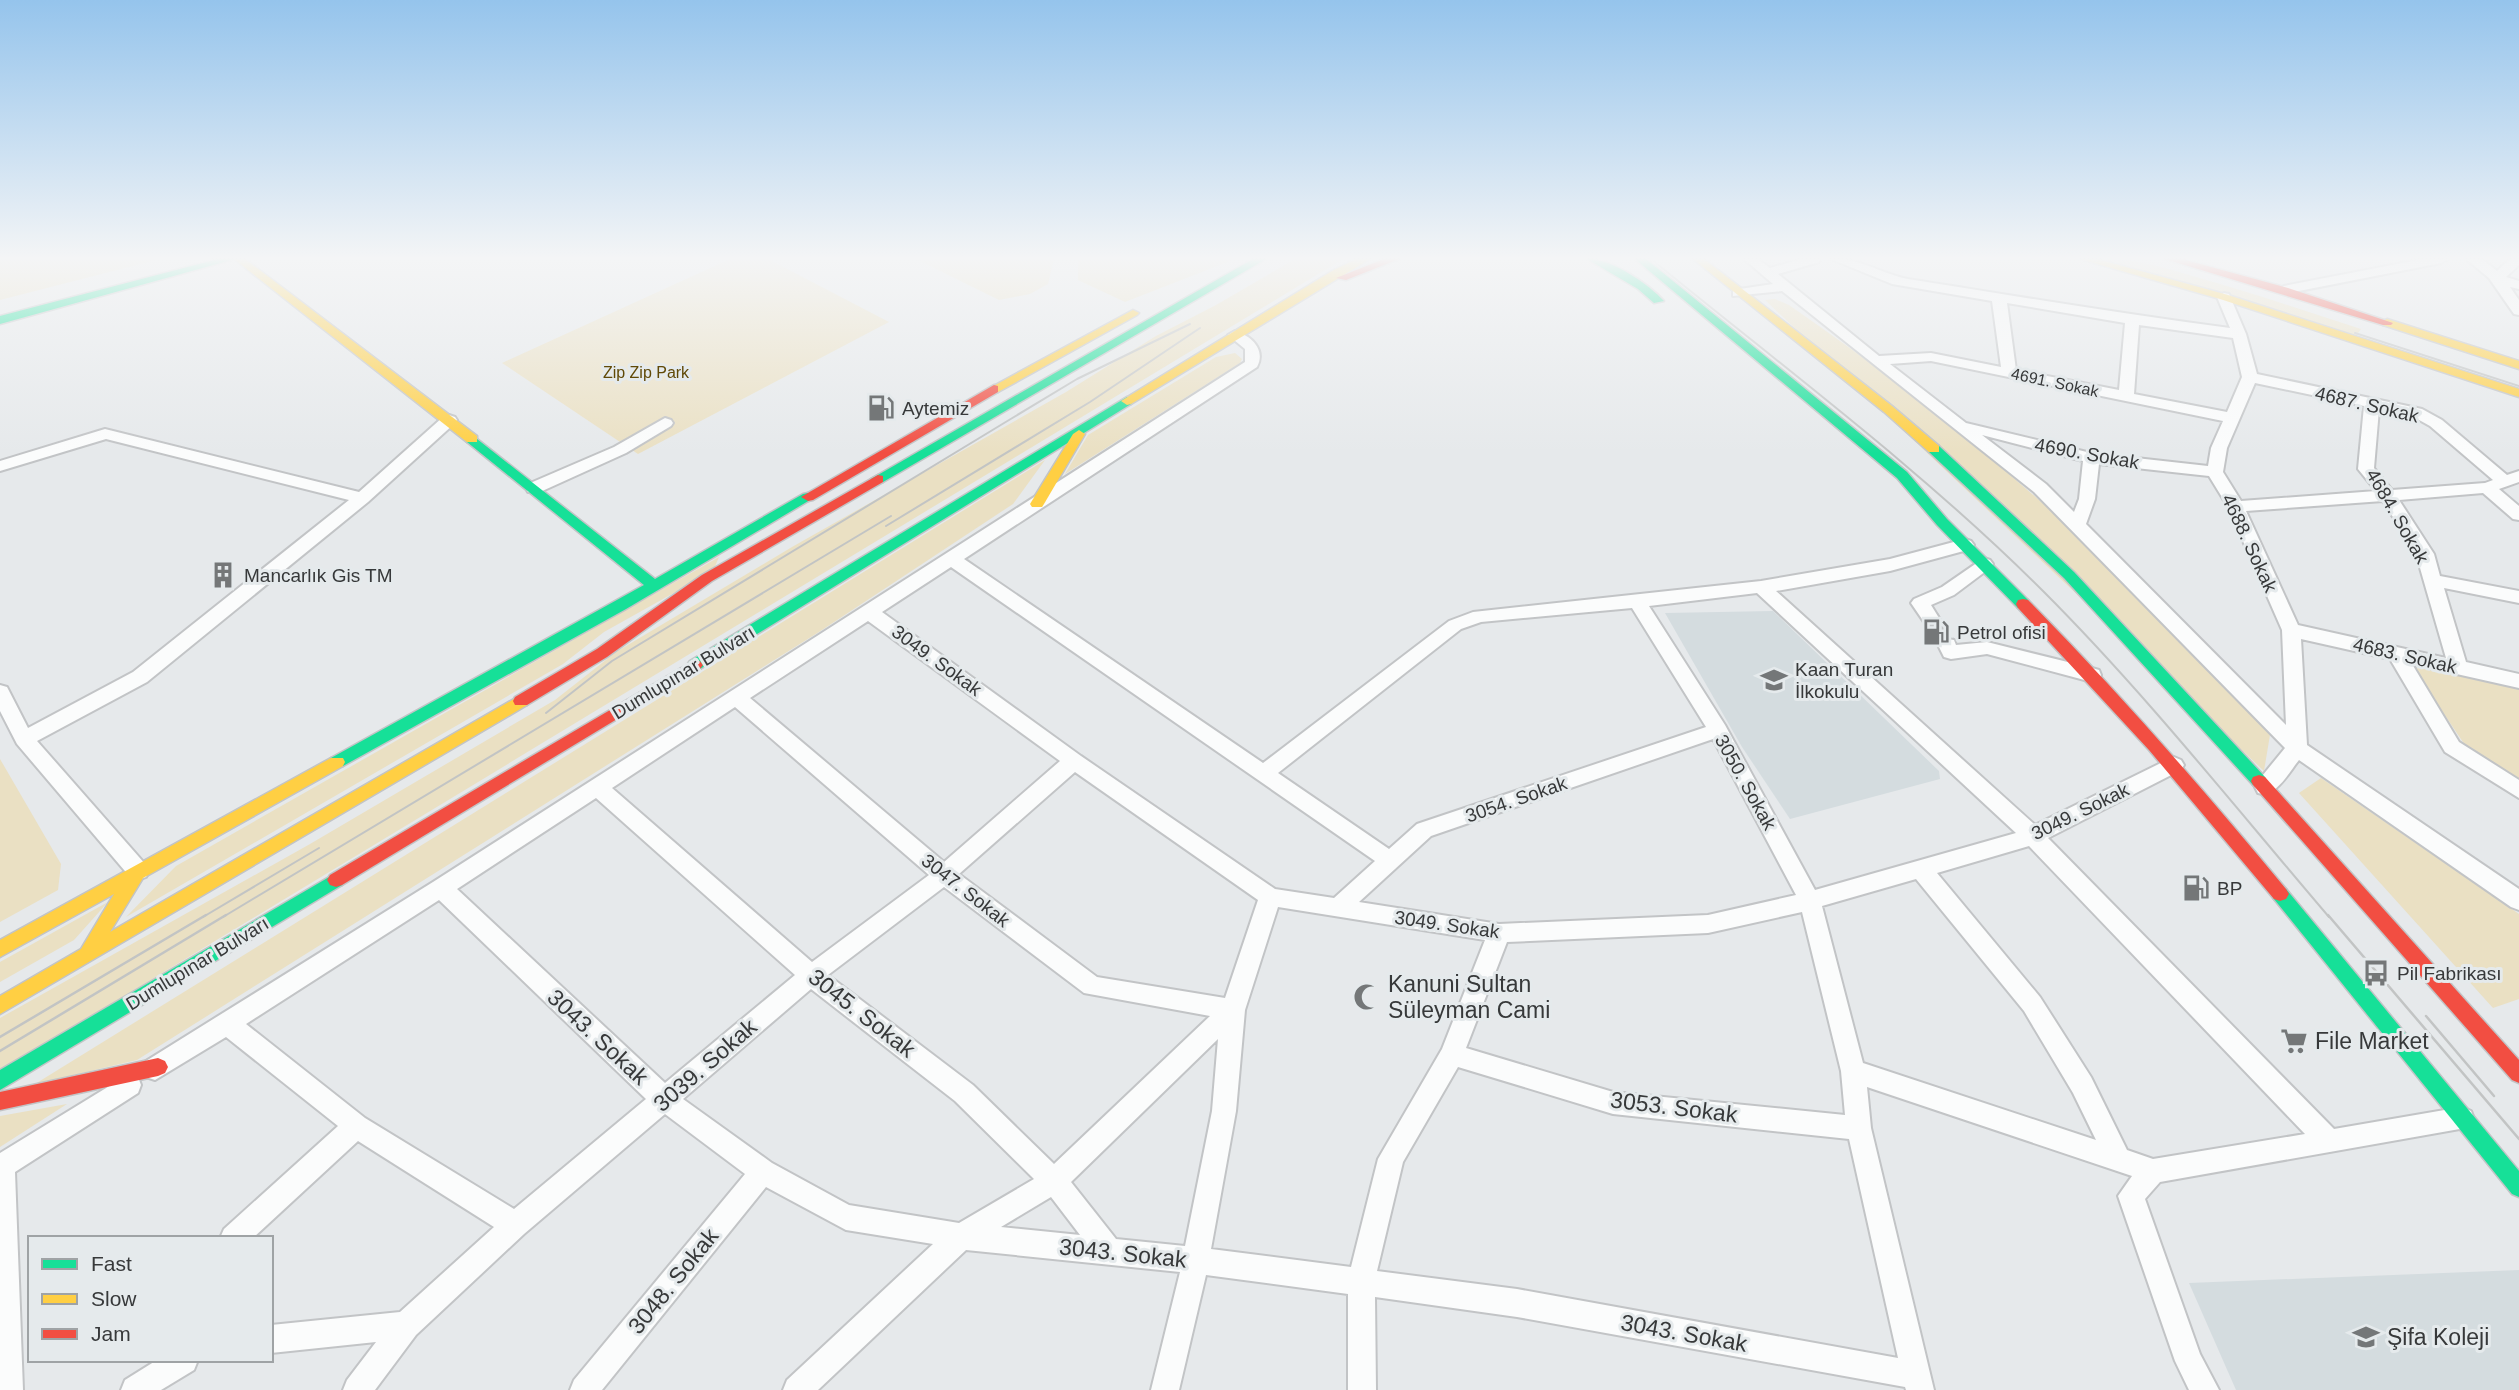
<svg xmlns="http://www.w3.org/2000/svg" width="2519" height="1390" font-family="Arial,sans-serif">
<rect width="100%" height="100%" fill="#e6e9eb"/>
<g fill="#d4dcdf">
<path d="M1773 611 1939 771 1940 779 1790 819 1742 747 1665 613Z"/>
<path d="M2519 1270V1390H2236L2189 1283Z"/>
</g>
<g fill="#eae0c3">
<path d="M0 259H160L0 300Z"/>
<path d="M730 259H768L889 322 638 454 502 363Z"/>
<path d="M916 259H1054L1048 284 1030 294 999 300Z"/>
<path d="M1078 259H1235L1125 302 1078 280Z"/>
<path d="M1295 259H1343L0 1071V1018L310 844 555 700 616 652 792 547 1066 392 1156 336 1216 305Z"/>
<path d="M2104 259C2139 259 2169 269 2203 279 2256 294 2308 312 2361 329L2356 336Z"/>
<path d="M1775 299 1789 305C1879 367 1966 435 2048 508 2127 578 2197 659 2270 735L2264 771 1765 300Z"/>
<path d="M1235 353 1242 359 1240 363 1065 474 1088 435 1216 357Z"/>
<path d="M1045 460 1013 504 819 632 137 1060 35 1084Z"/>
<path d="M719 557 713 571 604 632 563 664 126 917 176 866Z"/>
<path d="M2415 660 2519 685V782L2469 751 2413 668Z"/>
<path d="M0 759 61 864 58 890 0 922Z"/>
<path d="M2321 778 2519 914V999L2493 1008 2299 793Z"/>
<path d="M108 902 74 940 0 982V962Z"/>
<path d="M67 1104 0 1147V1116Z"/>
</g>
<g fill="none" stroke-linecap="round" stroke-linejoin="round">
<path stroke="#c3c6c8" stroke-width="19" stroke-dasharray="19 10" stroke-linecap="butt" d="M1930 618 1947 645"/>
<g stroke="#c2c4c6" stroke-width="4">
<g id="street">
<path d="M1744 259H1758L1770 268 1801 259H1820L1819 262 1778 274 1879 356 1931 353 2001 367 1992 301 1892 284 1831 259C1859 257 1881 274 1908 279 2015 296 2122 314 2230 328L2217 297 2224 293 2229 294 2246 334 2257 374 2422 409 2442 420 2507 475 2519 471V482L2499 489 2519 506V520L2513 519 2483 493 2399 500 2434 554 2440 576 2519 591V603L2444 588 2466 662 2519 674V688L2412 664 2459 742 2519 780V798L2445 752 2390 659 2301 639 2307 745 2519 889V910L2511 907 2299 760C2289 772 2276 798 2258 793L2255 787 2258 781 2285 748 2034 492 1782 291 1733 296V290L1773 284ZM2007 303 2125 323 2119 390 2016 370ZM2139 325 2233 338 2242 377 2227 412 2134 394ZM1931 361 2223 421 2211 448 2208 466 2091 453 1966 423 1890 364ZM2255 383 2364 406 2358 469 2376 491 2241 501 2223 472 2227 448ZM2379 409 2412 416 2430 426 2493 480 2485 483 2392 490 2374 468ZM1982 435 2083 461 2079 499 2074 512 2046 484ZM2099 464 2209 476 2228 507 2282 630 2286 725 2086 524 2095 499ZM2383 501 2416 554 2446 658 2298 625 2246 511Z"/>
<path d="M2423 259H2448L2441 263 2284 294 2277 290 2284 286Z"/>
<path d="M2466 259H2482L2497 271 2510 259H2519V265L2506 277 2519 281V289L2510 287 2519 300V315L2514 314 2489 278Z"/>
<path d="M1235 331C1252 336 1266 350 1257 367L964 559 1263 763 1449 621 1473 612 1761 581 1890 559 1965 539 1971 541 1974 545 1971 549 1890 571 1776 591 2035 825 2167 760 2174 757 2181 760 2184 765 2181 770 2048 838 2334 1129 2462 1107 2471 1111 2474 1119 2471 1127 2160 1182 2145 1199 2200 1354 2219 1390H2189L2175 1361 2118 1196 2132 1176 1867 1087 1871 1128 1934 1390H1906L1905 1387 1517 1317 1375 1297 1376 1390H1348V1294L1206 1275 1179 1390H1151L1180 1272 966 1250 818 1390H783L787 1380 933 1244 846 1230 766 1187 602 1390H570L574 1380 745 1174 665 1114 524 1234 416 1335 375 1390H343L347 1380 376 1342 271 1353V1325L400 1312 494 1227 358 1141 253 1238H220L224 1229 338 1126 226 1037 155 1080 146 1077 143 1069 146 1061 433 882 1245 362V349L1228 335ZM951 567 1375 861 1334 898 1275 889 1081 756 882 612ZM1757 593 2016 833 1815 890 1725 725 1649 606ZM1632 608 1706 727 1417 824 1389 849 1278 773 1461 629 1481 622ZM868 621 1060 761 944 862 750 698ZM735 707 929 875 812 962 612 788ZM1713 739 1796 895 1708 915 1499 924 1359 902 1431 836ZM1075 772 1258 900 1225 998 1097 977 959 874ZM596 798 795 975 665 1083 457 889ZM2029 846 2305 1134 2153 1159 2127 1150 2091 1077 2040 997 1937 873ZM1916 879 2024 1011 2073 1093 2096 1140 1863 1063 1822 906ZM944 887 1084 993 1210 1016 1054 1164 973 1085 828 975ZM439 900 646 1099 514 1209 365 1118 246 1024ZM1278 907 1485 940 1442 1049 1378 1159 1351 1267 1211 1249 1236 1111 1245 1010ZM1802 912 1841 1071 1845 1115 1613 1092 1466 1048 1507 942 1708 933ZM811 989 955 1101 1034 1179 959 1223 849 1205 772 1163 683 1099ZM1218 1039 1212 1111 1185 1246 1116 1239 1071 1182ZM1458 1067 1613 1114 1849 1139 1898 1358 1517 1289 1377 1271 1403 1162ZM1051 1197 1080 1235 1001 1227Z"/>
<path d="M449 415 455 417 457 420 455 423 368 502 147 682 37 741 146 865 149 871 146 877 138 880 130 877 17 744 0 711V685L7 687 28 728 133 672 349 500 106 439 0 471V461L105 429 359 492 443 417Z"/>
<path d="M665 418 671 420 673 423 671 426 626 453 540 492H528L526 488 528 484 614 447Z"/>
<path d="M1984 558 1990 560 1993 564 1990 568 1954 595 1931 605 1939 618 1936 622H1924L1911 603 1914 599 1942 587Z"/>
<path d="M1947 639 1954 640 1956 645 1987 642 2092 668 2099 670 2101 675 2099 680 2092 682 1987 654 1951 659 1944 657 1938 645 1940 640Z"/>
<path d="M129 1074 138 1077 141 1085 138 1093 15 1172 23 1390H0V1153Z"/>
<path d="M157 1360H198L194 1370 161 1390H121L125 1380Z"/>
</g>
</g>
<g stroke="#c2c4c6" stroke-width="3">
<g id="fast">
<path d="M218 259H235L0 324V316Z"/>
<path d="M1253 259H1266L883 482H873L871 479Z"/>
<path d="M1587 259C1609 257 1649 284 1664 301L1654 303 1638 289Z"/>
<path d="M1635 259H1646L1907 472 1947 519 2028 600 2030 604 2028 608H2018L1937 525 1897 478Z"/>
<path d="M1127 397 1133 401 1131 404 700 669H690L687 665 690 661Z"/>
<path d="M472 435 655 579 803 494 808 493 815 497 626 609 343 766H331L329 762 331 758 644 585 467 442 466 439Z"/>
<path d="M1934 445 1939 446 2074 572 2265 777 2267 781 2265 785H2253L2064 578 1929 452V446Z"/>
<path d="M336 873 342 875 345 880 342 885 0 1090V1070Z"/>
<path d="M2280 887 2286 889 2519 1171V1197L2512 1194 2274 899 2271 894 2274 889Z"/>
</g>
</g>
<g stroke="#c2c4c6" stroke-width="3">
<g id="slow">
<path d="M234 259H245L477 436V442H467Z"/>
<path d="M1356 259H1370L1131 404 1127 405 1121 401 1332 271Z"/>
<path d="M1693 259H1704L1892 406 1939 446V452H1929L1884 412Z"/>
<path d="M2080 259H2097L2228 295 2519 389V397L2220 299Z"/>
<path d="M1133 310 1139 313 1137 315 998 392H990L988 389Z"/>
<path d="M2387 319 2519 361V369L2383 325V321Z"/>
<path d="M1079 430 1085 434 1044 504 1042 507H1032L1030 504 1073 434Z"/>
<path d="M521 695 529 701 527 705 0 1014V996L81 949 114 894 0 957V940L331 758H343L345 762 343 766 143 878 110 932Z"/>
</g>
</g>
<g stroke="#c2c4c6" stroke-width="3">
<g id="jam">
<path d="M1384 259H1399L1346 280 1336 278Z"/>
<path d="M2165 259H2182L2288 288 2393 323 2391 325H2383Z"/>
<path d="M994 385 998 386V392L813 500 808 501 801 497Z"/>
<path d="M878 475 883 476V482L712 581 607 657 527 705H515L513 701 515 697 597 649 702 575Z"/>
<path d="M2023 599 2028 600C2119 692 2204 790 2286 889L2289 894 2286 899 2280 901 2274 899 2149 750 2018 608 2016 604 2018 600Z"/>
<path d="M695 660 700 661 703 665 700 669 342 885 336 887 330 885 327 880 330 875Z"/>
<path d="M2259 775 2265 777 2519 1060V1083L2512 1080 2253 785 2251 781 2253 777Z"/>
<path d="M158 1058 165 1061 168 1067 165 1073 158 1076 0 1110V1092Z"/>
</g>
</g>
<use href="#street" fill="#fbfcfc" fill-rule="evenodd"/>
<use href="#fast" fill="#16e098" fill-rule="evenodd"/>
<use href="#slow" fill="#ffcf43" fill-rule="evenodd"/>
<use href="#jam" fill="#f24e42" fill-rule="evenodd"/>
<g stroke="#c2c4c4" stroke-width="2">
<path d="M1651 259C1783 367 1922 470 2043 591 2145 693 2235 807 2329 917"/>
<path d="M2355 333 2519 386"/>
<path d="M886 526 1090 402 1200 328"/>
<path d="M546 713 612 661 1009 420 1077 379 1190 324"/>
<path d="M203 917 319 848"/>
<path d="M223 917 891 516"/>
</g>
<g stroke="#c2c4c4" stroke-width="2.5">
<path d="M2328 915 2519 1139"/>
<path d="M2426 1016 2494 1096"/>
<path d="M0 1037 206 915"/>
<path d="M0 1051 226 915"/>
</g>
</g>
<linearGradient id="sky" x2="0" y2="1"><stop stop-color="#95c4ec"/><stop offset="0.57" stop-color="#f4f5f6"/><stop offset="1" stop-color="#f4f5f6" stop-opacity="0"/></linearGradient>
<rect width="2519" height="453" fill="url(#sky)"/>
<defs>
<g id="fuel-bare" transform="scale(2.1)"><path d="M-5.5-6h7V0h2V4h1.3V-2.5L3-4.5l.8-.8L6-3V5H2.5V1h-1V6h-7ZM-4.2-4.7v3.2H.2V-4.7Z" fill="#747778" stroke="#e5eaec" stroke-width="2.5" paint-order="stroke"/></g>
<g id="building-bare" transform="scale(2.1)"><path d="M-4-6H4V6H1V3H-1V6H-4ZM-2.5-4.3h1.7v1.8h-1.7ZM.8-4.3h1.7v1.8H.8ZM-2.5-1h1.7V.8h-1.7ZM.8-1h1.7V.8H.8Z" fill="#747778" stroke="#e5eaec" stroke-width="2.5" paint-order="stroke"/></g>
<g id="school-bare" transform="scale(2.1)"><path d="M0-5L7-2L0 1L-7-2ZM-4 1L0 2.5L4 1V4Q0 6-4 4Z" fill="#747778" stroke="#e5eaec" stroke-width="2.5" paint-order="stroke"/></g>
<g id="bus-bare" transform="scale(2.1)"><path d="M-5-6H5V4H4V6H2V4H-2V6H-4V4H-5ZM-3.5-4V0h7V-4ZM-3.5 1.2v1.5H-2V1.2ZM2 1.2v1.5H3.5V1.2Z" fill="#747778" stroke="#e5eaec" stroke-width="2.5" paint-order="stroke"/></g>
<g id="mosque-bare" transform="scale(2.1)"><path d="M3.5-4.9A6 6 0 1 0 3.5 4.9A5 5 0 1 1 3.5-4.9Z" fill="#747778" stroke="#e5eaec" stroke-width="2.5" paint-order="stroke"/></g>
<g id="supermarket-bare" transform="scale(2.1)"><path d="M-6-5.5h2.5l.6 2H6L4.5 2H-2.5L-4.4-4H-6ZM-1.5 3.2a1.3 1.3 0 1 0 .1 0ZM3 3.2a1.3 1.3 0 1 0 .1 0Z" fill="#747778" stroke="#e5eaec" stroke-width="2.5" paint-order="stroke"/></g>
</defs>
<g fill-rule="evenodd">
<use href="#fuel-bare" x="881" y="408"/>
<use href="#building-bare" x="223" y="575"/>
<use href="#fuel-bare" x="1936" y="632"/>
<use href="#school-bare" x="1774" y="680"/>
<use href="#fuel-bare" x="2196" y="888"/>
<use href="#bus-bare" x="2376" y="973"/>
<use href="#mosque-bare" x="1367" y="997"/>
<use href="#supermarket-bare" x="2294" y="1041"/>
<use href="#school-bare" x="2366" y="1337"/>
</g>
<g text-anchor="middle" stroke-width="6" stroke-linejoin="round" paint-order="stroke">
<g font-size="16" fill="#604907" stroke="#e5eaec">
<text x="646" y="378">Zip Zip Park</text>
</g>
<g font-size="16" fill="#37393a" stroke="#e5eaec">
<text transform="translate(2055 382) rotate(12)" y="6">4691. Sokak</text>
</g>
<g font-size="19" fill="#37393a" stroke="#e5eaec">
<text transform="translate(2367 404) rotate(13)" y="7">4687. Sokak</text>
<text transform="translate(2087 453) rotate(10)" y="7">4690. Sokak</text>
<text transform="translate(2398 516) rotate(60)" y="7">4684. Sokak</text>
<text transform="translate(2250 543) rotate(65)" y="7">4688. Sokak</text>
<text transform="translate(2405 655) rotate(13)" y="7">4683. Sokak</text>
<text transform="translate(937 660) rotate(36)" y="7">3049. Sokak</text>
<text transform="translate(683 672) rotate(-31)" y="7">Dumlupınar Bulvarı</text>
<text transform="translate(1746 782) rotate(61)" y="7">3050. Sokak</text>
<text transform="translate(1516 799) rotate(-19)" y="7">3054. Sokak</text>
<text transform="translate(2080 811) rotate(-26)" y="7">3049. Sokak</text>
<text transform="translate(966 890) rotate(38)" y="7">3047. Sokak</text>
<text transform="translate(1447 924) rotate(8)" y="7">3049. Sokak</text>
<text transform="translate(197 963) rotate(-31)" y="7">Dumlupınar Bulvarı</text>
</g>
<g font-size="19" fill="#37393a" stroke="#e5eaec" text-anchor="start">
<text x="902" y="415">Aytemiz</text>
<text x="244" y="582">Mancarlık Gis TM</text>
<text x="1957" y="639">Petrol ofisi</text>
<text x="1795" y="676">Kaan Turan<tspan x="1795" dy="22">İlkokulu</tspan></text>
<text x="2217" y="895">BP</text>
<text x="2397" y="980">Pil Fabrikası</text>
</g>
<g font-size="23" fill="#37393a" stroke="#e5eaec" text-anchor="start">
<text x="1388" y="992">Kanuni Sultan<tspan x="1388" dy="26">Süleyman Cami</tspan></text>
<text x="2315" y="1049">File Market</text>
<text x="2387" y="1345">Şifa Koleji</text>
</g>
<g font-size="23" fill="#37393a" stroke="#e5eaec">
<text transform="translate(862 1013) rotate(38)" y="8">3045. Sokak</text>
<text transform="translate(598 1037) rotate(43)" y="8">3043. Sokak</text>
<text transform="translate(705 1065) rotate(-41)" y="8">3039. Sokak</text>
<text transform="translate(1674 1107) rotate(7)" y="8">3053. Sokak</text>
<text transform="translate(1123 1253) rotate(6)" y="8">3043. Sokak</text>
<text transform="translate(673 1281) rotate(-51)" y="8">3048. Sokak</text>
<text transform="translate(1684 1333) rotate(10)" y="8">3043. Sokak</text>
</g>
</g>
<rect x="28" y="1236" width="245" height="126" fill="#e5eaec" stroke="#9fa3a5" stroke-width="2"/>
<rect x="42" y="1259" width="35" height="10" fill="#16e098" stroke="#9fa3a5" stroke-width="2"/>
<text x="91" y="1271" font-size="21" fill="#37393a">Fast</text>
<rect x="42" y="1294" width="35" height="10" fill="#ffcf43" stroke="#9fa3a5" stroke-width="2"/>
<text x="91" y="1306" font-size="21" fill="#37393a">Slow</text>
<rect x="42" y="1329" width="35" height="10" fill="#f24e42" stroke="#9fa3a5" stroke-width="2"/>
<text x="91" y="1341" font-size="21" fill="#37393a">Jam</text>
</svg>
